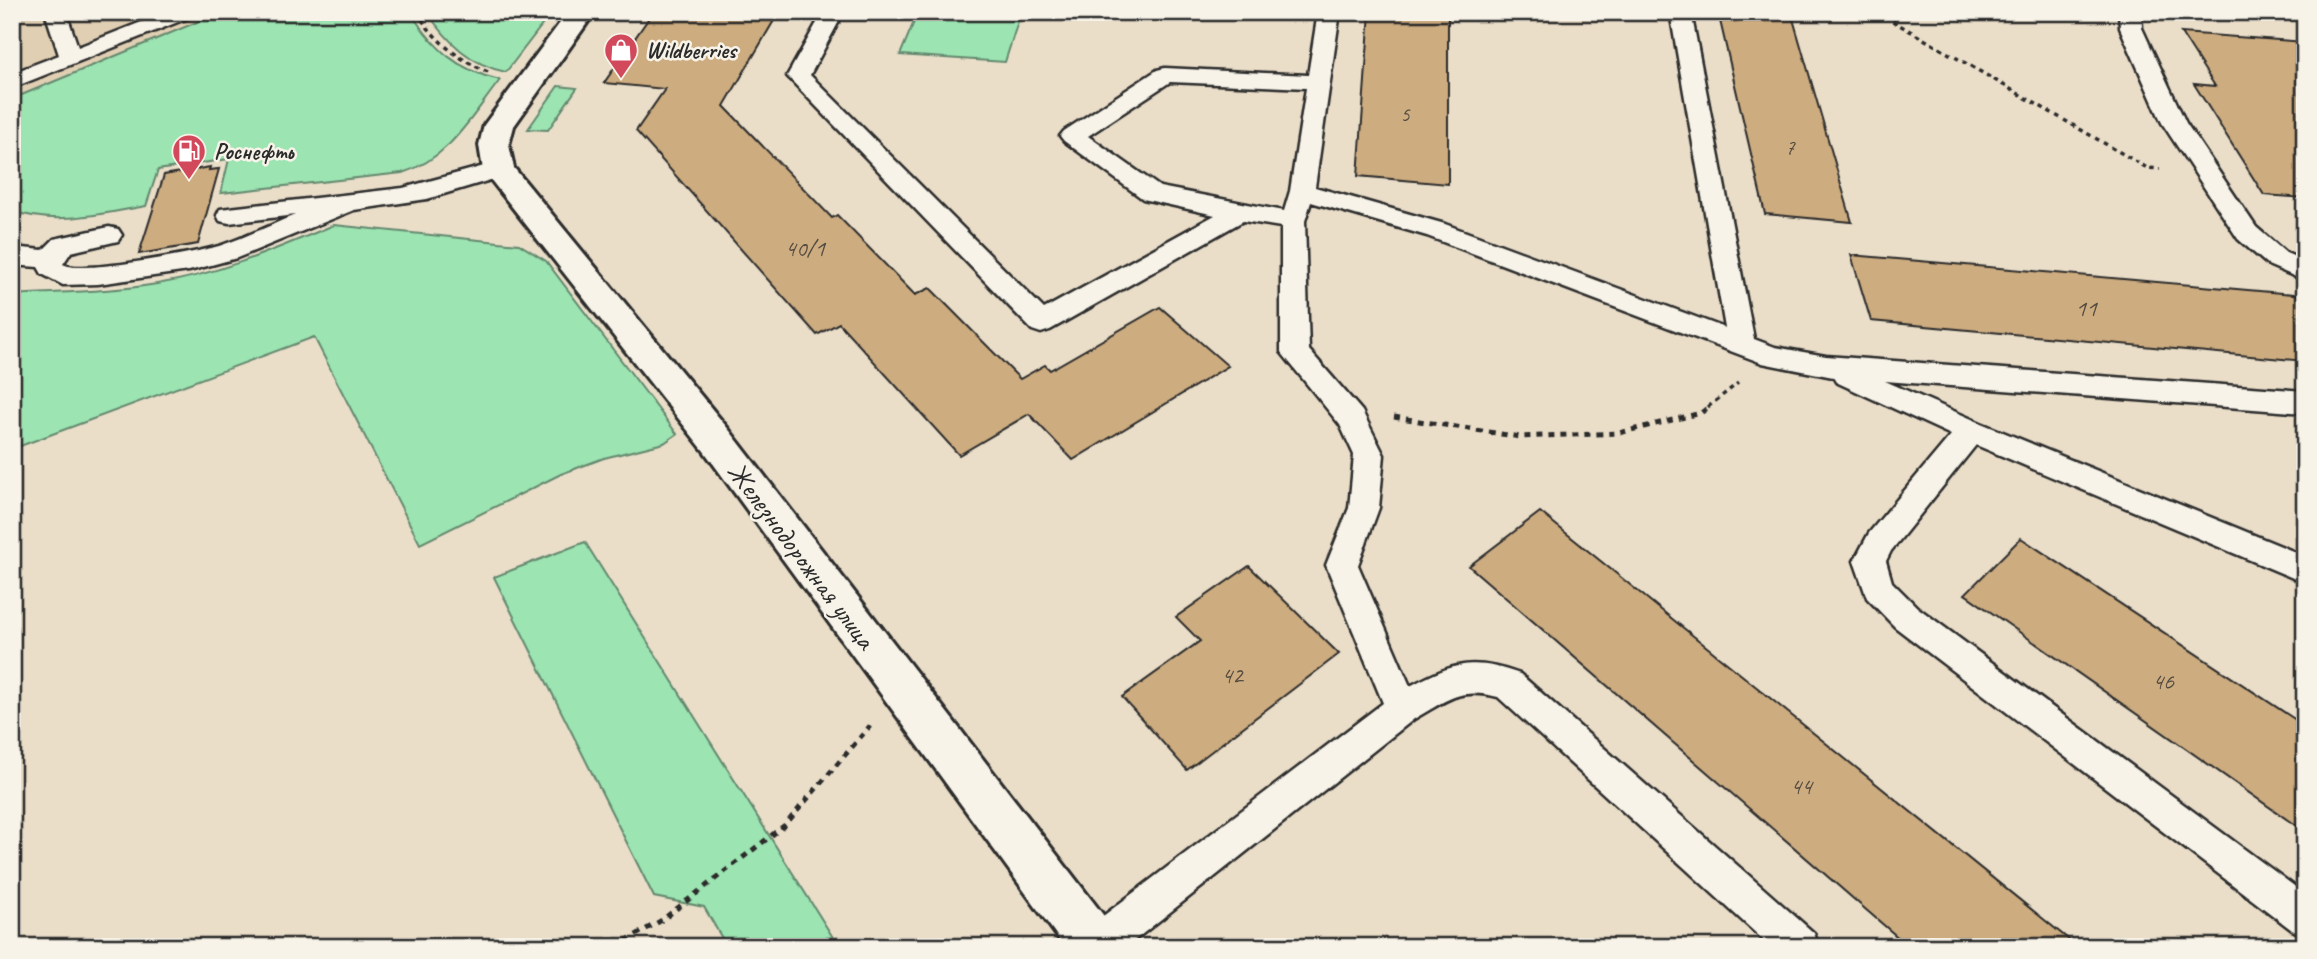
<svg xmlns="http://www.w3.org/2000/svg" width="2317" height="959" font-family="Caveat,sans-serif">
<rect width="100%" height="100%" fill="#eadec9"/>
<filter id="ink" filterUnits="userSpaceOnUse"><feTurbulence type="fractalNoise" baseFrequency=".0143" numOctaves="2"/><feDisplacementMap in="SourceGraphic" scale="14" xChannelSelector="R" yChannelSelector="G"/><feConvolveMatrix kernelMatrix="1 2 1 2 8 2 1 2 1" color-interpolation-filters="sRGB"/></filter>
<g filter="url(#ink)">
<path fill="#e1cfb3" d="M12 12H221L12 99Z"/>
<g fill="#9ce4b2" stroke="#64886e" stroke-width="2">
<path d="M221 12H410C435 49 456 70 500 80 471 117 449 159 402 173L221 193 229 159 158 170 146 206C100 214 57 226 12 211V99Z"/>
<path d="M427 12H552L506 72C470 65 447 41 427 12Z"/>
<path d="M918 12H1021L1005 62 900 55Z"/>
<path d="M558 86 577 88 548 130 528 129Z"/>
<path d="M334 225 519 244 546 261 677 434 664 443 604 458 561 474 420 544 314 337 12 449V295C60 292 110 292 157 284 219 274 276 249 334 225Z"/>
<path d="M585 542 839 947H727L704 907 654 897 494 577Z"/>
</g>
<g fill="#cdac80" stroke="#2b2b2b" stroke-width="2">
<path d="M653 12H779L724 106 832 218 837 215 915 295 930 288 1020 379 1045 365 1050 370 1160 307 1228 366 1073 460 1029 414 959 455 839 323 817 335 636 131 665 89 604 83Z"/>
<path d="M1370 12H1448V184L1358 176Z"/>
<path d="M1718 12H1791L1852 222 1765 214Z"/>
<path d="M2181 33 2305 42V198L2264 195 2194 84 2215 86Z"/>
<path d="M210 167 209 170 219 169 198 244 139 254 164 175Z"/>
<path d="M1851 255 2305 295V361L1871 321Z"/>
<path d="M1540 512 2078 947H1909L1469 566Z"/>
<path d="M2021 538 2305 726V832L1965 594Z"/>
<path d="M1249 566 1339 654 1187 770 1122 697 1200 641 1176 617Z"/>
</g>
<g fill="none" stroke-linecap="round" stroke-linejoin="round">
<g stroke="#2b2b2b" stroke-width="5">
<g id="lane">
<path d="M45 12H66L78 47 167 12H196L193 16 12 88V73L59 55Z"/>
<path d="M823 12H844L810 75 1044 309 1215 215 1143 199 1064 141 1060 136 1064 131 1157 70 1165 68 1308 75 1318 12H1340L1315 187 1445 224 1725 328 1670 12H1691L1754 339 1775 347 1826 356 2305 391V413L1885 381 1981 423 2305 556V583L1976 445 1891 551 1886 561 1892 582 1917 607 2305 894V936L2292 930 1895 627 1867 598 1854 561 1869 533 1951 435 1836 382 1833 377 1762 363 1427 236 1311 202 1305 221 1309 350 1362 411 1384 455 1379 508 1358 565 1410 686C1454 663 1472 657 1520 674L1814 933 1819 947H1771L1498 697C1458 687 1448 700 1414 719L1126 947H1077L1082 932 1383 703 1326 565 1349 508 1354 455 1340 425 1281 352V227L1243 221 1050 330 1041 333 1032 330 787 76ZM1170 82 1306 88 1290 191 1284 211 1160 187 1088 136Z"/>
<path d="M2119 12H2141L2142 28 2186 123 2256 227 2286 253 2305 261V281L2268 265 2238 239 2162 123 2120 28Z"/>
<path d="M499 162 507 165 511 170 507 175 427 199 354 210 237 258 189 271 98 284 63 285 42 274 38 267 12 265V247L43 250 54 239 109 227 118 229 122 235 118 241 71 252 63 264C80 275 195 253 219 246 245 238 270 225 295 215L229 223 220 221 217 215 220 209 403 188Z"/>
</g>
</g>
<g stroke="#2b2b2b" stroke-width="6">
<path id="secondary" d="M568 12H595L514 126 509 145 514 168 730 431 1114 929 1121 947H1065L704 451 483 170 479 145 484 125Z"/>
</g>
<g stroke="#2b2b2b" stroke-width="3.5" stroke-dasharray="4.5 4.5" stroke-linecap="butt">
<path d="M417 12C434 40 457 59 488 72"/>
<path d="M1877 12 2147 168 2160 169"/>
<path d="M1708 407 1738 383"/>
</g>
<g stroke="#2b2b2b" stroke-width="5" stroke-dasharray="6 6" stroke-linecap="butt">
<path d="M1394 417 1520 437 1619 433 1701 413 1711 405"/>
<path d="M615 947 662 920 785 825 870 726"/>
</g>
<use href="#lane" fill="#f7f3e8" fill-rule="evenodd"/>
<use href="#secondary" fill="#f7f3e8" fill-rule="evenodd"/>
</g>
</g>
<defs>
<g id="shop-pin" transform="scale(1.75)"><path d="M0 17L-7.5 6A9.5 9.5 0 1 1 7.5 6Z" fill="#d1495b" stroke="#f7f3e8"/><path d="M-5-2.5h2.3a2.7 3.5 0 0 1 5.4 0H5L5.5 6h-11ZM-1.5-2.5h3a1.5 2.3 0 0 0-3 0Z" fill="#fff"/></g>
<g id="fuel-pin" transform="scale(1.75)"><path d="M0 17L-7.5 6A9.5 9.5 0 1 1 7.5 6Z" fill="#d1495b" stroke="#f7f3e8"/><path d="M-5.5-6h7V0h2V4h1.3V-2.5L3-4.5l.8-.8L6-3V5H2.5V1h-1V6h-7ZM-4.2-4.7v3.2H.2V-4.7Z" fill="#fff"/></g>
</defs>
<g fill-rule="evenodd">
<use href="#shop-pin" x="621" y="50"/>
<use href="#fuel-pin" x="189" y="151"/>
</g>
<g text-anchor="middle" stroke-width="5" stroke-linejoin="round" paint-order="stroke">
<g font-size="21" fill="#544b40">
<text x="1405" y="121">5</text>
<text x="1790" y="154">7</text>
</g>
<g font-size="23" font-weight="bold" fill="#2b2b2b" stroke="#f7f3e8" text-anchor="start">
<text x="646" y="58">Wildberries</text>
<text x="214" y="159">Роснефть</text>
</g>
<g font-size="24" fill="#544b40">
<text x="805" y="256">40/1</text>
<text x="2086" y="316">11</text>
<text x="1232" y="683">42</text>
<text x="2163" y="689">46</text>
<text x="1801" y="794">44</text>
</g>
<g font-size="28" fill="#2b2b2b" stroke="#f7f3e8">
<text transform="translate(802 555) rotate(53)" y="10">Железнодорожная улица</text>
</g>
</g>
<rect width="2317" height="959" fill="none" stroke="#f7f3e8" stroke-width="42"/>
<rect x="21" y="21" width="2275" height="917" fill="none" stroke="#2b2b2b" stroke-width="2.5" filter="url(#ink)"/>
</svg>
